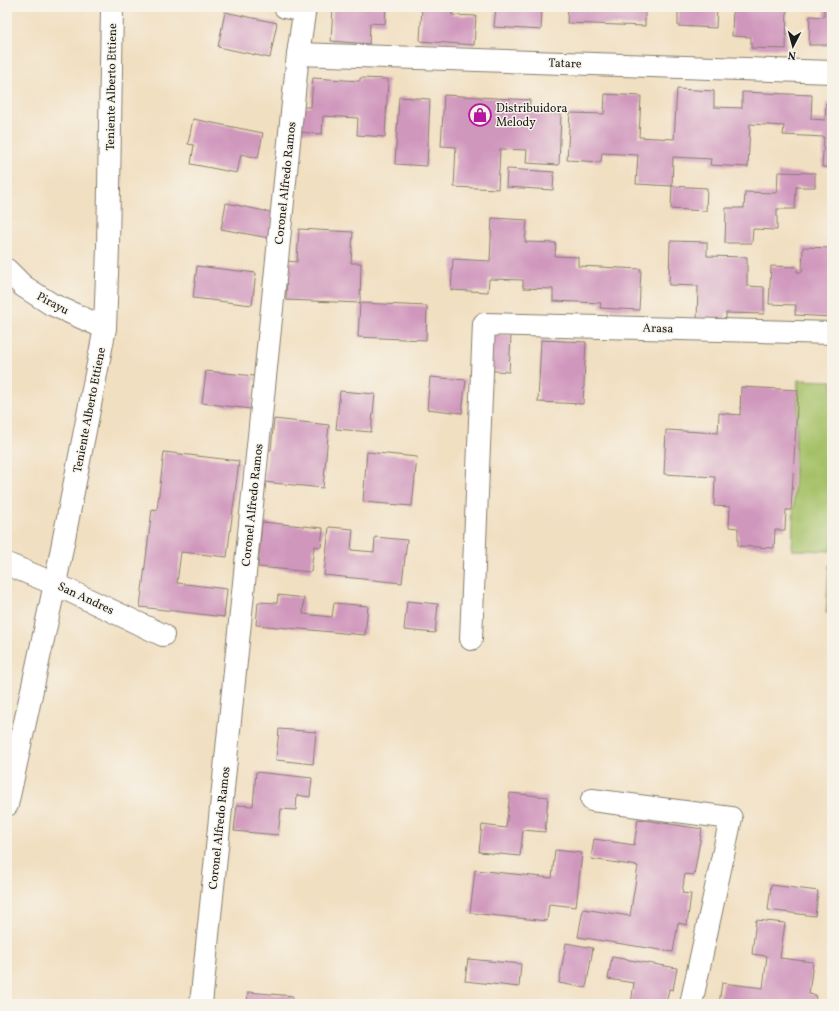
<svg xmlns="http://www.w3.org/2000/svg" width="839" height="1011" font-family="Vollkorn,serif">
<rect width="100%" height="100%" fill="#f7f3e8"/>
<filter id="ink" filterUnits="userSpaceOnUse"><feTurbulence type="fractalNoise" baseFrequency=".025" numOctaves="2"/><feDisplacementMap in="SourceGraphic" scale="8" xChannelSelector="R" yChannelSelector="G"/><feConvolveMatrix kernelMatrix="1 2 1 2 8 2 1 2 1" color-interpolation-filters="sRGB"/></filter>
<filter id="wash" filterUnits="userSpaceOnUse"><feTurbulence type="fractalNoise" baseFrequency=".012" numOctaves="4" result="noise"/><feDisplacementMap in="SourceGraphic" scale="16" xChannelSelector="R" yChannelSelector="G"/><feGaussianBlur stdDeviation="0.9" result="paint"/><feColorMatrix in="noise" values="0 0 0 0 0 0 0 0 0 0 0 0 0 0 0 0 0 1.4 0 .05"/><feComposite in="paint" operator="in"/></filter>
<g filter="url(#wash)">
<rect width="100%" height="100%" fill="#f1dfc1"/>
<g fill="#a5c168" stroke="#606e42">
<path d="M798 380 832 381V551L792 550Z"/>
<path d="M829 565H832V613H826Z"/>
</g>
<g id="blocks">
<g fill="#d097bd">
<path d="M333 7H386L385 24 370 23 369 44 331 41Z"/>
<path d="M422 7H452V15L476 16 474 45 420 41Z"/>
<path d="M496 7H542L541 30 494 27Z"/>
<path d="M568 7H645V26L567 23Z"/>
<path d="M678 7H717L716 28 678 26Z"/>
<path d="M733 7H787L786 49 751 48V37L732 36Z"/>
<path d="M824 7H832V45H809L810 16 824 17Z"/>
<path d="M225 12 277 23 270 58 218 47Z"/>
<path d="M313 78 360 81V78L388 79 385 137 357 135 358 118 323 116 322 134 299 132 301 107H311Z"/>
<path d="M677 89 714 91V107L742 108V92L812 95 811 119 825 120 826 103H832V167H822L824 137 783 135 784 126 750 124 748 167 710 165 711 159 673 157 672 186 707 188 706 211 671 209 672 186 636 184 638 155 602 153 601 162 567 160 570 113 604 114 605 94 641 96 639 137 674 139Z"/>
<path d="M444 95 530 100 529 112 561 114 559 165 526 163 527 150 500 149 498 189 454 187 456 147 441 146Z"/>
<path d="M399 97 430 99 427 166 395 164Z"/>
<path d="M193 119 263 133 258 158 241 154 237 173 191 164 194 145 188 144Z"/>
<path d="M507 169 554 172 553 190 506 187Z"/>
<path d="M778 172 815 173V187H796L795 209H777V230L753 229 752 243H725L726 208H744L745 192 777 193Z"/>
<path d="M226 203 274 213 269 238 221 229Z"/>
<path d="M492 218 527 220 525 242 556 243 555 256 578 257V266L641 269 639 310 600 308 601 303 553 301V289L523 288V280L489 279 488 292 451 290 453 259 490 261Z"/>
<path d="M299 229 353 232 351 263H361L360 303 286 300 287 261 297 262Z"/>
<path d="M670 241 707 242V256L747 257V286L764 287V314L726 313V322H697L698 286 669 285Z"/>
<path d="M803 247 832 248V317L795 315 796 305 769 304 771 266 797 267V272H802Z"/>
<path d="M197 266 256 273 252 305 193 298Z"/>
<path d="M360 303 427 306 426 340 358 337Z"/>
<path d="M485 334 511 335 509 372 483 370Z"/>
<path d="M541 340 586 342 583 404 538 402Z"/>
<path d="M206 371 254 376 251 409 202 403Z"/>
<path d="M430 377 466 380 462 413 427 409Z"/>
<path d="M741 387 798 390 791 510H786L785 530H775L774 548 738 546V528L729 527 730 507 714 506 715 477 664 474 666 430 718 433 719 413 740 415Z"/>
<path d="M340 391 375 394 371 432 336 429Z"/>
<path d="M274 419 329 425 323 488 264 482 268 450H271Z"/>
<path d="M164 452 239 461 227 557 181 552 177 583 227 589 224 617 140 607 152 509 157 510Z"/>
<path d="M367 452 417 457 412 506 363 502Z"/>
<path d="M262 522 323 528 321 547 314 546 311 572 258 567Z"/>
<path d="M329 527 353 529 351 550 374 552 375 537 407 540 402 583 324 575Z"/>
<path d="M278 595 304 598 303 614 332 617 334 603 368 606 365 635 256 625 258 602 277 603Z"/>
<path d="M407 601 438 604 435 633 404 630Z"/>
<path d="M279 729 316 732 313 764 276 760Z"/>
<path d="M256 772 312 778 310 797 297 795 296 810 281 809 278 835 234 831 237 805 253 806Z"/>
<path d="M510 793 548 797 545 832 523 830 520 856 479 852 482 825 506 828Z"/>
<path d="M638 819 702 829 694 875 685 874 682 893 691 894 687 925 678 923 673 952 578 937 583 909 630 916 638 866 591 859 594 839 634 845Z"/>
<path d="M555 850 582 853 576 907 549 904 547 921 470 913 475 870 552 878Z"/>
<path d="M771 885 818 891 815 916 768 910Z"/>
<path d="M756 920 785 923 780 958 813 962 809 994 816 995 815 1004H719L722 983 763 988 767 956 752 954Z"/>
<path d="M566 943 593 948 586 988 559 983Z"/>
<path d="M612 957 677 968 673 990 669 989 666 1004H631L634 983 608 979Z"/>
<path d="M468 959 521 964 519 987 465 981Z"/>
<path d="M248 992 293 996 292 1004H247Z"/>
</g>
</g>
</g>
<g filter="url(#ink)">
<use href="#blocks" fill-opacity="0" stroke="#867e6e" stroke-width="1"/>
<g fill="none" stroke-linecap="round" stroke-linejoin="round">
<g stroke="#867e6e" stroke-width="24">
<g id="minor">
<path d="M285 7 304 11"/>
<path d="M298 54 832 72"/>
<path d="M7 270 23 286 51 304 105 328"/>
<path d="M7 564 55 584 163 635"/>
<path d="M471 639 484 324 832 333"/>
<path d="M592 800 731 818 691 1004"/>
<path d="M7 805 55 584 105 328 108 248 112 7"/>
</g>
</g>
<g stroke="#867e6e" stroke-width="24">
<path id="major" d="M201 1004 298 54 305 7"/>
</g>
<use href="#minor" stroke="#fff" stroke-width="22"/>
<use href="#major" stroke="#fff" stroke-width="22"/>
</g>
</g>
<defs>
<g id="shop-ring" transform="scale(1.15)"><circle r="9.5" fill="#f7f3e8" stroke="#b5179e" stroke-width="1.5"/><path d="M-5-2.5h2.3a2.7 3.5 0 0 1 5.4 0H5L5.5 6h-11ZM-1.5-2.5h3a1.5 2.3 0 0 0-3 0Z" fill="#b5179e"/></g>
</defs>
<g fill-rule="evenodd">
<use href="#shop-ring" x="480" y="115"/>
</g>
<g text-anchor="middle" stroke-width="3" stroke-linejoin="round" paint-order="stroke">
<g font-size="12" fill="#1c1c1c" stroke="#f7f3e8">
<text transform="translate(565 63) rotate(2)" y="4">Tatare</text>
<text transform="translate(111 87) rotate(-89)" y="4">Teniente Alberto Ettiene</text>
<text transform="translate(285 183) rotate(-84)" y="4">Coronel Alfredo Ramos</text>
<text transform="translate(53 303) rotate(28)" y="4">Pirayu</text>
<text transform="translate(658 328) rotate(2)" y="4">Arasa</text>
<text transform="translate(89 410) rotate(-79)" y="4">Teniente Alberto Ettiene</text>
<text transform="translate(252 505) rotate(-84)" y="4">Coronel Alfredo Ramos</text>
<text transform="translate(86 598) rotate(25)" y="4">San Andres</text>
<text transform="translate(219 828) rotate(-84)" y="4">Coronel Alfredo Ramos</text>
</g>
<g font-size="12" fill="#1c1c1c" stroke="#f7f3e8" text-anchor="start">
<text x="496" y="112">Distribuidora<tspan x="496" dy="14">Melody</tspan></text>
</g>
</g>
<rect width="839" height="1011" fill="none" stroke="#f7f3e8" stroke-width="24"/>
<g transform="translate(793 46) rotate(186)" stroke="#f7f3e8" stroke-width="3" paint-order="stroke">
<path d="M0-3L7 15L0 10L-7 15Z" fill="#1c1c1c"/>
<text y="-6" font-size="11" font-weight="bold" text-anchor="middle" fill="#1c1c1c">N</text>
</g>
</svg>
